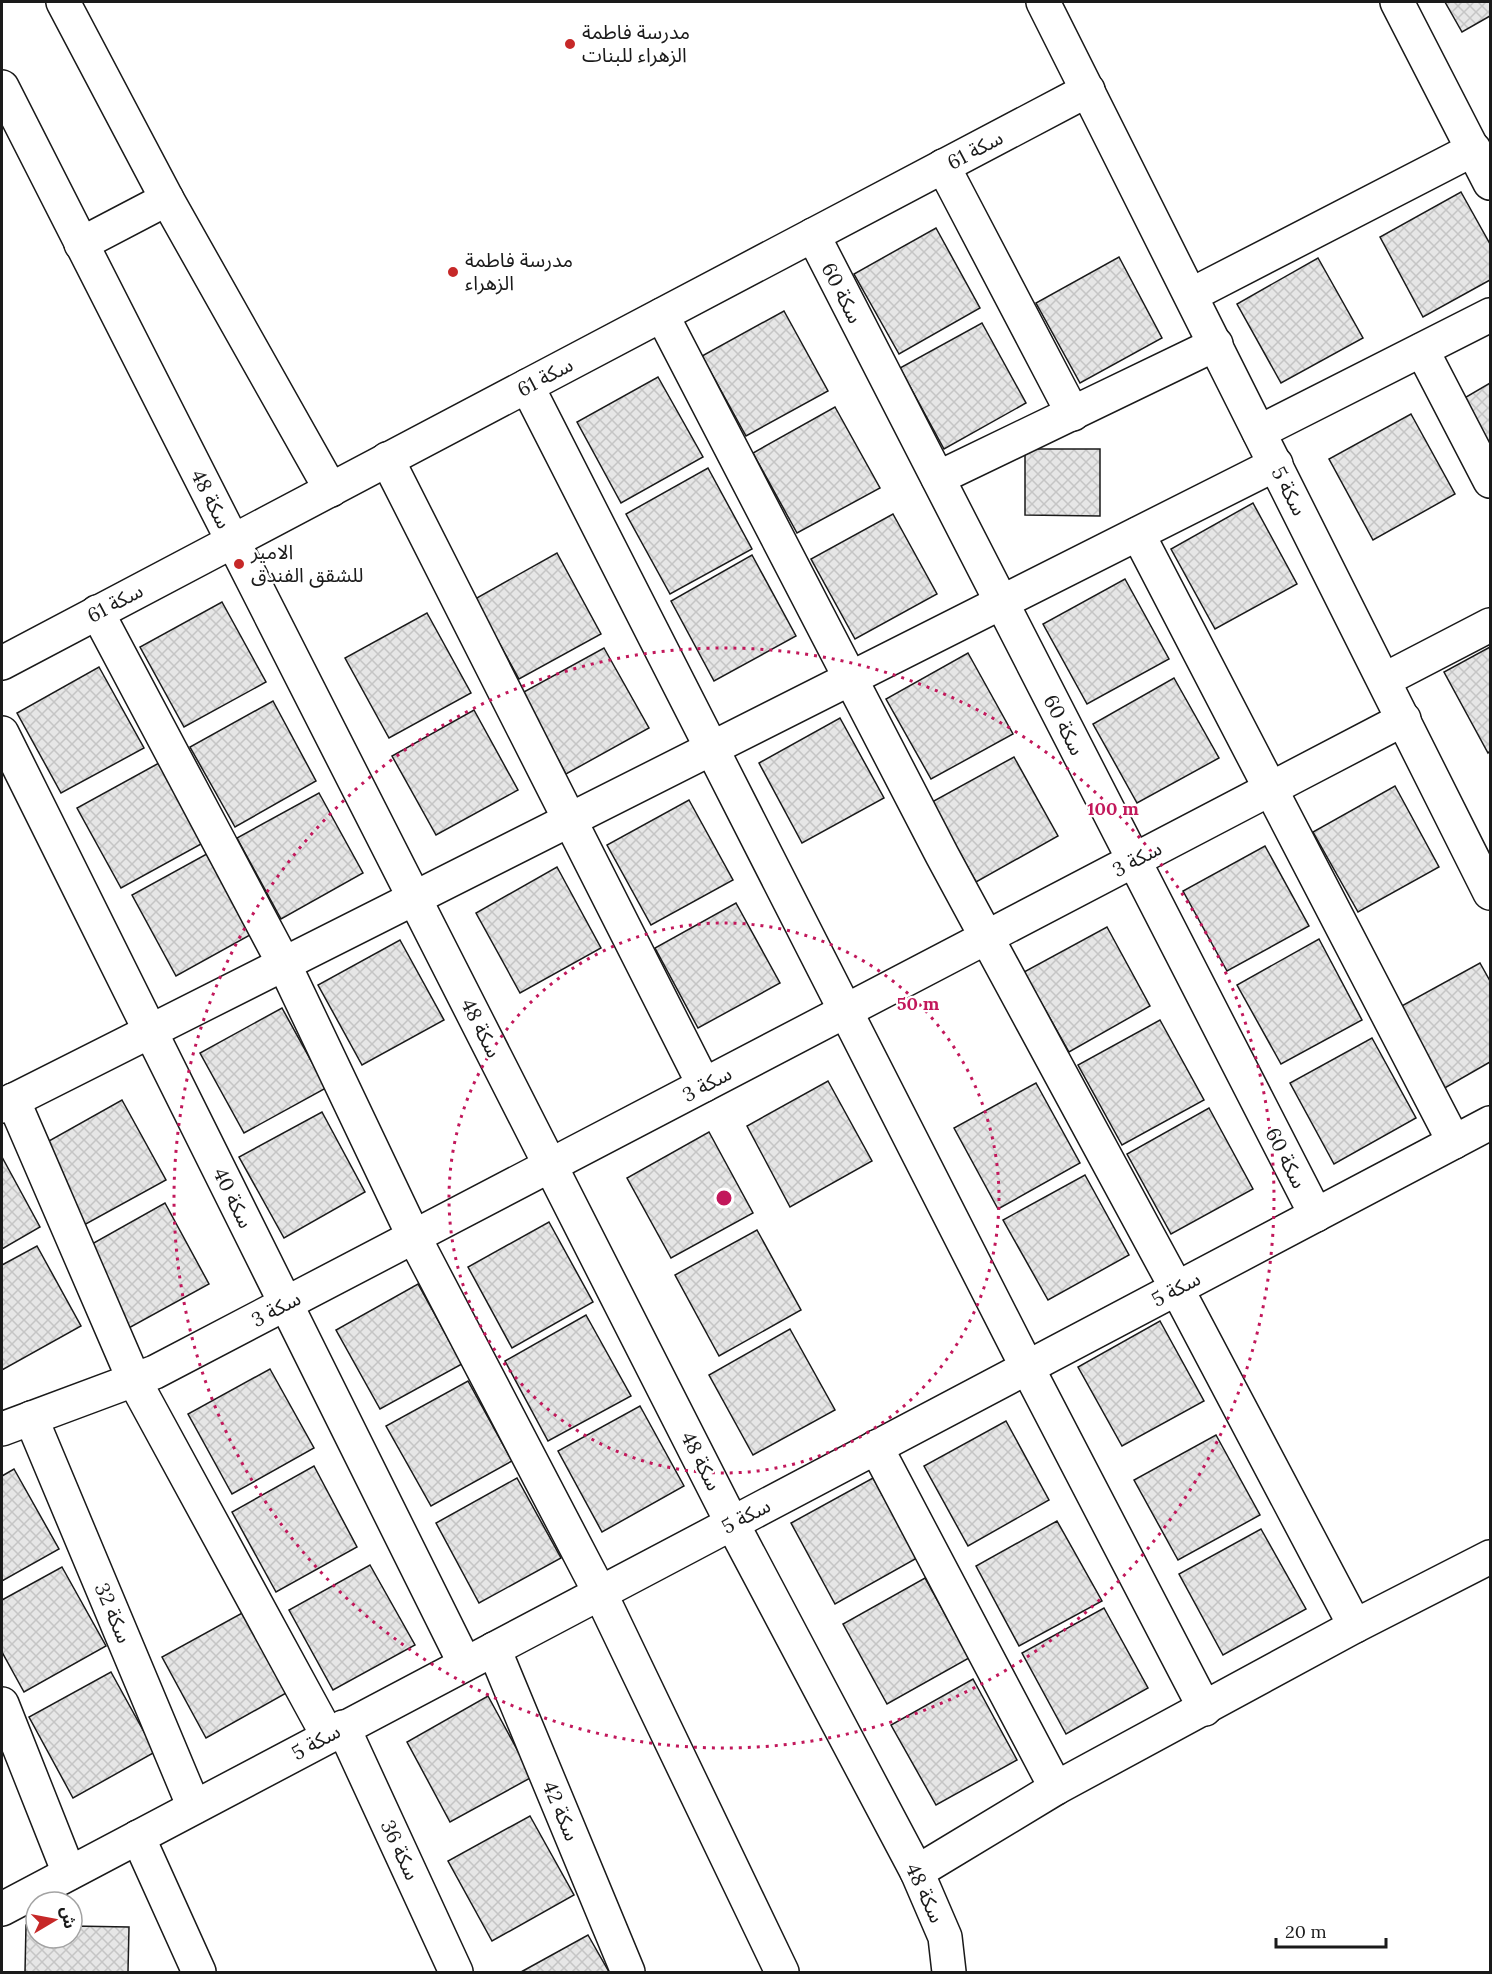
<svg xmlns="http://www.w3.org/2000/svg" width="1492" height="1974" font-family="Lora,'Noto Sans Arabic',serif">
<defs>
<pattern id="building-cross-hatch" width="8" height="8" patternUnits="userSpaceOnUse" patternTransform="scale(1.5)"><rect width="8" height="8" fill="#e6e6e6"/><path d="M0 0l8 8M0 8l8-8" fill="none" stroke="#c5c5c5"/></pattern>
</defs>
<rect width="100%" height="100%" fill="#fff"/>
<g fill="url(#building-cross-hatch)" stroke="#1a1a1a" stroke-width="1.5">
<path d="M1445 2H1490V16L1462 32Z"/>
<path d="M1461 192 1490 244V280L1423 317 1380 237Z"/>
<path d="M936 228 980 308 899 354 854 274Z"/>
<path d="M1119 257 1162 338 1080 383 1036 303Z"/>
<path d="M1318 258 1363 338 1281 383 1237 304Z"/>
<path d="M784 311 828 391 746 436 702 356Z"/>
<path d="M982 323 1026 403 944 449 900 368Z"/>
<path d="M658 377 703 457 621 503 577 422Z"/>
<path d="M1490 383V454L1461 400Z"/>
<path d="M835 407 880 488 797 533 753 453Z"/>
<path d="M1411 414 1455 494 1373 540 1329 459Z"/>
<path d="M1025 449H1100V516L1025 515Z"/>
<path d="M708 468 752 549 670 594 626 514Z"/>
<path d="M1253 503 1297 584 1215 629 1171 549Z"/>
<path d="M893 514 937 594 855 639 811 559Z"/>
<path d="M557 553 601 634 519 679 475 599Z"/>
<path d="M752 555 796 636 714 681 671 601Z"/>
<path d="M1125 579 1169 659 1087 704 1043 624Z"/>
<path d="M222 602 266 682 184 727 140 647Z"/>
<path d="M427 613 471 693 389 738 345 658Z"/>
<path d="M1490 647V751L1488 753 1444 672Z"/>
<path d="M604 648 649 728 566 774 522 693Z"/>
<path d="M968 653 1013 734 931 779 886 699Z"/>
<path d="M99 667 144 748 61 793 17 713Z"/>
<path d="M1174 678 1219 758 1137 803 1093 724Z"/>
<path d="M273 701 316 781 235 827 190 747Z"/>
<path d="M474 710 518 790 436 835 392 756Z"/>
<path d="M840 718 884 798 802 843 759 763Z"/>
<path d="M1014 757 1058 836 976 882 932 802Z"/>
<path d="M159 763 203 843 121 888 77 808Z"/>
<path d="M1395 786 1439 867 1358 912 1313 832Z"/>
<path d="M319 793 363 873 281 919 237 838Z"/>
<path d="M689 800 733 880 651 925 607 845Z"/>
<path d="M1265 846 1309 926 1227 971 1183 891Z"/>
<path d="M214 850 259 930 176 976 132 895Z"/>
<path d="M557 867 601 948 520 993 476 913Z"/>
<path d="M736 903 780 983 698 1028 655 948Z"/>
<path d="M1107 927 1150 1006 1069 1052 1024 972Z"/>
<path d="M1319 939 1362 1020 1281 1064 1237 985Z"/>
<path d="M400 940 444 1020 362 1065 318 985Z"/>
<path d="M1480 963 1490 981V1062L1443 1089 1398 1008Z"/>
<path d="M282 1008 326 1088 244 1133 200 1053Z"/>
<path d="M1160 1020 1204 1100 1122 1145 1078 1065Z"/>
<path d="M1372 1038 1416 1118 1334 1164 1290 1083Z"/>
<path d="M828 1081 872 1161 790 1207 747 1126Z"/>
<path d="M1036 1083 1080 1163 998 1209 954 1128Z"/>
<path d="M122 1100 166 1180 84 1225 40 1146Z"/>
<path d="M1209 1108 1253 1189 1171 1234 1127 1154Z"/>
<path d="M322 1112 365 1192 284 1238 239 1157Z"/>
<path d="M709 1132 753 1213 671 1258 627 1178Z"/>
<path d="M2 1157 40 1227 2 1249Z"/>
<path d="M1085 1175 1129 1255 1048 1300 1003 1220Z"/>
<path d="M165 1203 209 1284 127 1329 83 1249Z"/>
<path d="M549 1222 593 1302 512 1348 468 1267Z"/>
<path d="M757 1230 801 1310 719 1356 675 1275Z"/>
<path d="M37 1246 81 1326 2 1370V1265Z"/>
<path d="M418 1284 462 1364 380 1409 336 1330Z"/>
<path d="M586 1315 631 1396 548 1441 505 1361Z"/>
<path d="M1160 1321 1204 1401 1122 1446 1078 1367Z"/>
<path d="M790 1329 835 1410 753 1455 709 1375Z"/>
<path d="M270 1369 314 1448 232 1494 188 1414Z"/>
<path d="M468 1381 512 1461 431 1506 386 1426Z"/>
<path d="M640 1406 684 1486 602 1532 558 1451Z"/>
<path d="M1006 1421 1049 1500 968 1546 924 1466Z"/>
<path d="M1216 1435 1260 1515 1178 1560 1134 1480Z"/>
<path d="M314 1466 357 1547 276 1592 232 1512Z"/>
<path d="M14 1469 59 1549 2 1581V1476Z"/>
<path d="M517 1478 561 1558 479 1603 436 1523Z"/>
<path d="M873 1478 917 1558 835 1604 791 1523Z"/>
<path d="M1057 1521 1102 1601 1019 1646 976 1566Z"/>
<path d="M1261 1529 1306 1609 1223 1655 1179 1574Z"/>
<path d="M370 1565 415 1645 333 1690 289 1610Z"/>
<path d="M62 1567 106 1646 24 1692 2 1652V1600Z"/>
<path d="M925 1578 969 1658 887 1704 843 1624Z"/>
<path d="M1104 1608 1148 1688 1066 1734 1022 1653Z"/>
<path d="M244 1612 288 1692 206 1738 162 1657Z"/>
<path d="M111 1672 155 1752 73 1798 29 1717Z"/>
<path d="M973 1679 1017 1760 936 1805 891 1725Z"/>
<path d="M488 1696 532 1777 450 1822 407 1742Z"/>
<path d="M530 1816 574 1895 492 1941 448 1861Z"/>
<path d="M26 1925H36V1938H72V1926L129 1927 128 1972H25Z"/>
<path d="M588 1935 609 1972H521Z"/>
</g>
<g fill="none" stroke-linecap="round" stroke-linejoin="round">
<g stroke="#1a1a1a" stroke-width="36">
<g id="minor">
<path d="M63 2 167 199 331 490"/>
<path d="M1043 2 1490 893"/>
<path d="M1397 2 1490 183"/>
<path d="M2 87 732 1523 917 1872 945 1937 949 1972"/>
<path d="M943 166 1073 414"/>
<path d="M813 235 1316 1215"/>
<path d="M81 244 167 199"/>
<path d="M1191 295 1474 149"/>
<path d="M662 315 942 855 1177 1289 1355 1626"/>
<path d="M1422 350 1490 481"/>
<path d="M527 386 1027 1367 1205 1709"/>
<path d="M1259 432 1490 315"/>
<path d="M387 459 704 1085"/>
<path d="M938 478 1216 344"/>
<path d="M1138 534 1454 1142"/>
<path d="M97 612 284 964 414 1237 600 1593 782 1972"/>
<path d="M2 663 1088 90"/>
<path d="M1384 680 1490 625"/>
<path d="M2 733 465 1664"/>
<path d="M13 1100 134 1380 328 1736"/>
<path d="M2 1106 1276 464"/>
<path d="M31 1418 194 1807"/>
<path d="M2 1429 155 1372 1404 719"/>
<path d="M876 1447 1056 1788"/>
<path d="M494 1649 628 1972"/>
<path d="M2 1704 69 1873"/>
<path d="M343 1727 456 1972"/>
<path d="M138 1837 199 1972"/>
<path d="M917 1872 1056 1788 1355 1626 1490 1557"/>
<path d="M2 1909 1490 1123"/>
</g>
</g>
<use href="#minor" stroke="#fff" stroke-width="33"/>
</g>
<g fill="none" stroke="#c2185b" stroke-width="3" stroke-dasharray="3 6">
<circle cx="724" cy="1198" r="275"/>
<circle cx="724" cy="1198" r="550"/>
</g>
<g fill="#c62828" stroke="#fff" stroke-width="2">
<circle cx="570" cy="44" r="6"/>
<circle cx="453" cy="272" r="6"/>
<circle cx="239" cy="564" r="6"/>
</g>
<g text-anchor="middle" stroke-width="4.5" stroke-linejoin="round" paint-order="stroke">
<g font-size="20" fill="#1a1a1a" stroke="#fff" text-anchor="start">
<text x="582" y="39">مدرسة فاطمة<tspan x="582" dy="23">الزهراء للبنات</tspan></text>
<text x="465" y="267">مدرسة فاطمة<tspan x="465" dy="23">الزهراء</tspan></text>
<text x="251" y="559">الامير<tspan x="251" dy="23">للشقق الفندق</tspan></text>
</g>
<g font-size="20" fill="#1a1a1a" stroke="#fff">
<text transform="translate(975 150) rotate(-28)" y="7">سكة 61</text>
<text transform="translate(842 293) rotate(63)" y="7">سكة 60</text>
<text transform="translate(545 377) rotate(-28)" y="7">سكة 61</text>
<text transform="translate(1289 491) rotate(63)" y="7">سكة 5</text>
<text transform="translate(211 499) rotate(63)" y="7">سكة 48</text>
<text transform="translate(115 603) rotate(-28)" y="7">سكة 61</text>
<text transform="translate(1064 725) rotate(63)" y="7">سكة 60</text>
<text transform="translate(1137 859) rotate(-28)" y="7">سكة 3</text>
<text transform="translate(481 1028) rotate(63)" y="7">سكة 48</text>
<text transform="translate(707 1084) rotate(-28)" y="7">سكة 3</text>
<text transform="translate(1286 1158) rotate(63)" y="7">سكة 60</text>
<text transform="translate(233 1198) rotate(64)" y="7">سكة 40</text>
<text transform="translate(1176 1289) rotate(-28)" y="7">سكة 5</text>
<text transform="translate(276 1309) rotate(-28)" y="7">سكة 3</text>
<text transform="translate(701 1461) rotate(63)" y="7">سكة 48</text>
<text transform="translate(746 1516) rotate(-28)" y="7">سكة 5</text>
<text transform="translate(113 1613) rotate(67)" y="7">سكة 32</text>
<text transform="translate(316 1742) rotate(-29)" y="7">سكة 5</text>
<text transform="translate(561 1811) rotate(67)" y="7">سكة 42</text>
<text transform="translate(400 1850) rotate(65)" y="7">سكة 36</text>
<text transform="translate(925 1893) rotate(65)" y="7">سكة 48</text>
</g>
</g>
<circle cx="724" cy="1198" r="9" fill="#c2185b" stroke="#fff" stroke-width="3"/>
<g font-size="18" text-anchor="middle" font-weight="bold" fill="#c2185b" stroke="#fff" stroke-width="4.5" stroke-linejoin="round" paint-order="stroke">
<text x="1113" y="815">100 m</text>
<text x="918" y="1010">50 m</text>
</g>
<rect width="1492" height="1974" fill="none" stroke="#1a1a1a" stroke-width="6"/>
<g transform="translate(54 1920) rotate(80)"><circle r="28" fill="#ffffff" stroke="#a3a3a3" stroke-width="1.5"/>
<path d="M0-4.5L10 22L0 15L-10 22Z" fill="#c62828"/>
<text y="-9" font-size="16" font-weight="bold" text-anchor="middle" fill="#1a1a1a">ش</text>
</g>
<path d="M1276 1938v9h110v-9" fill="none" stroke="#1a1a1a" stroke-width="3"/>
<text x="1285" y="1938" font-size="18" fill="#1a1a1a" stroke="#ffffff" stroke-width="4.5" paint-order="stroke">20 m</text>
</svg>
